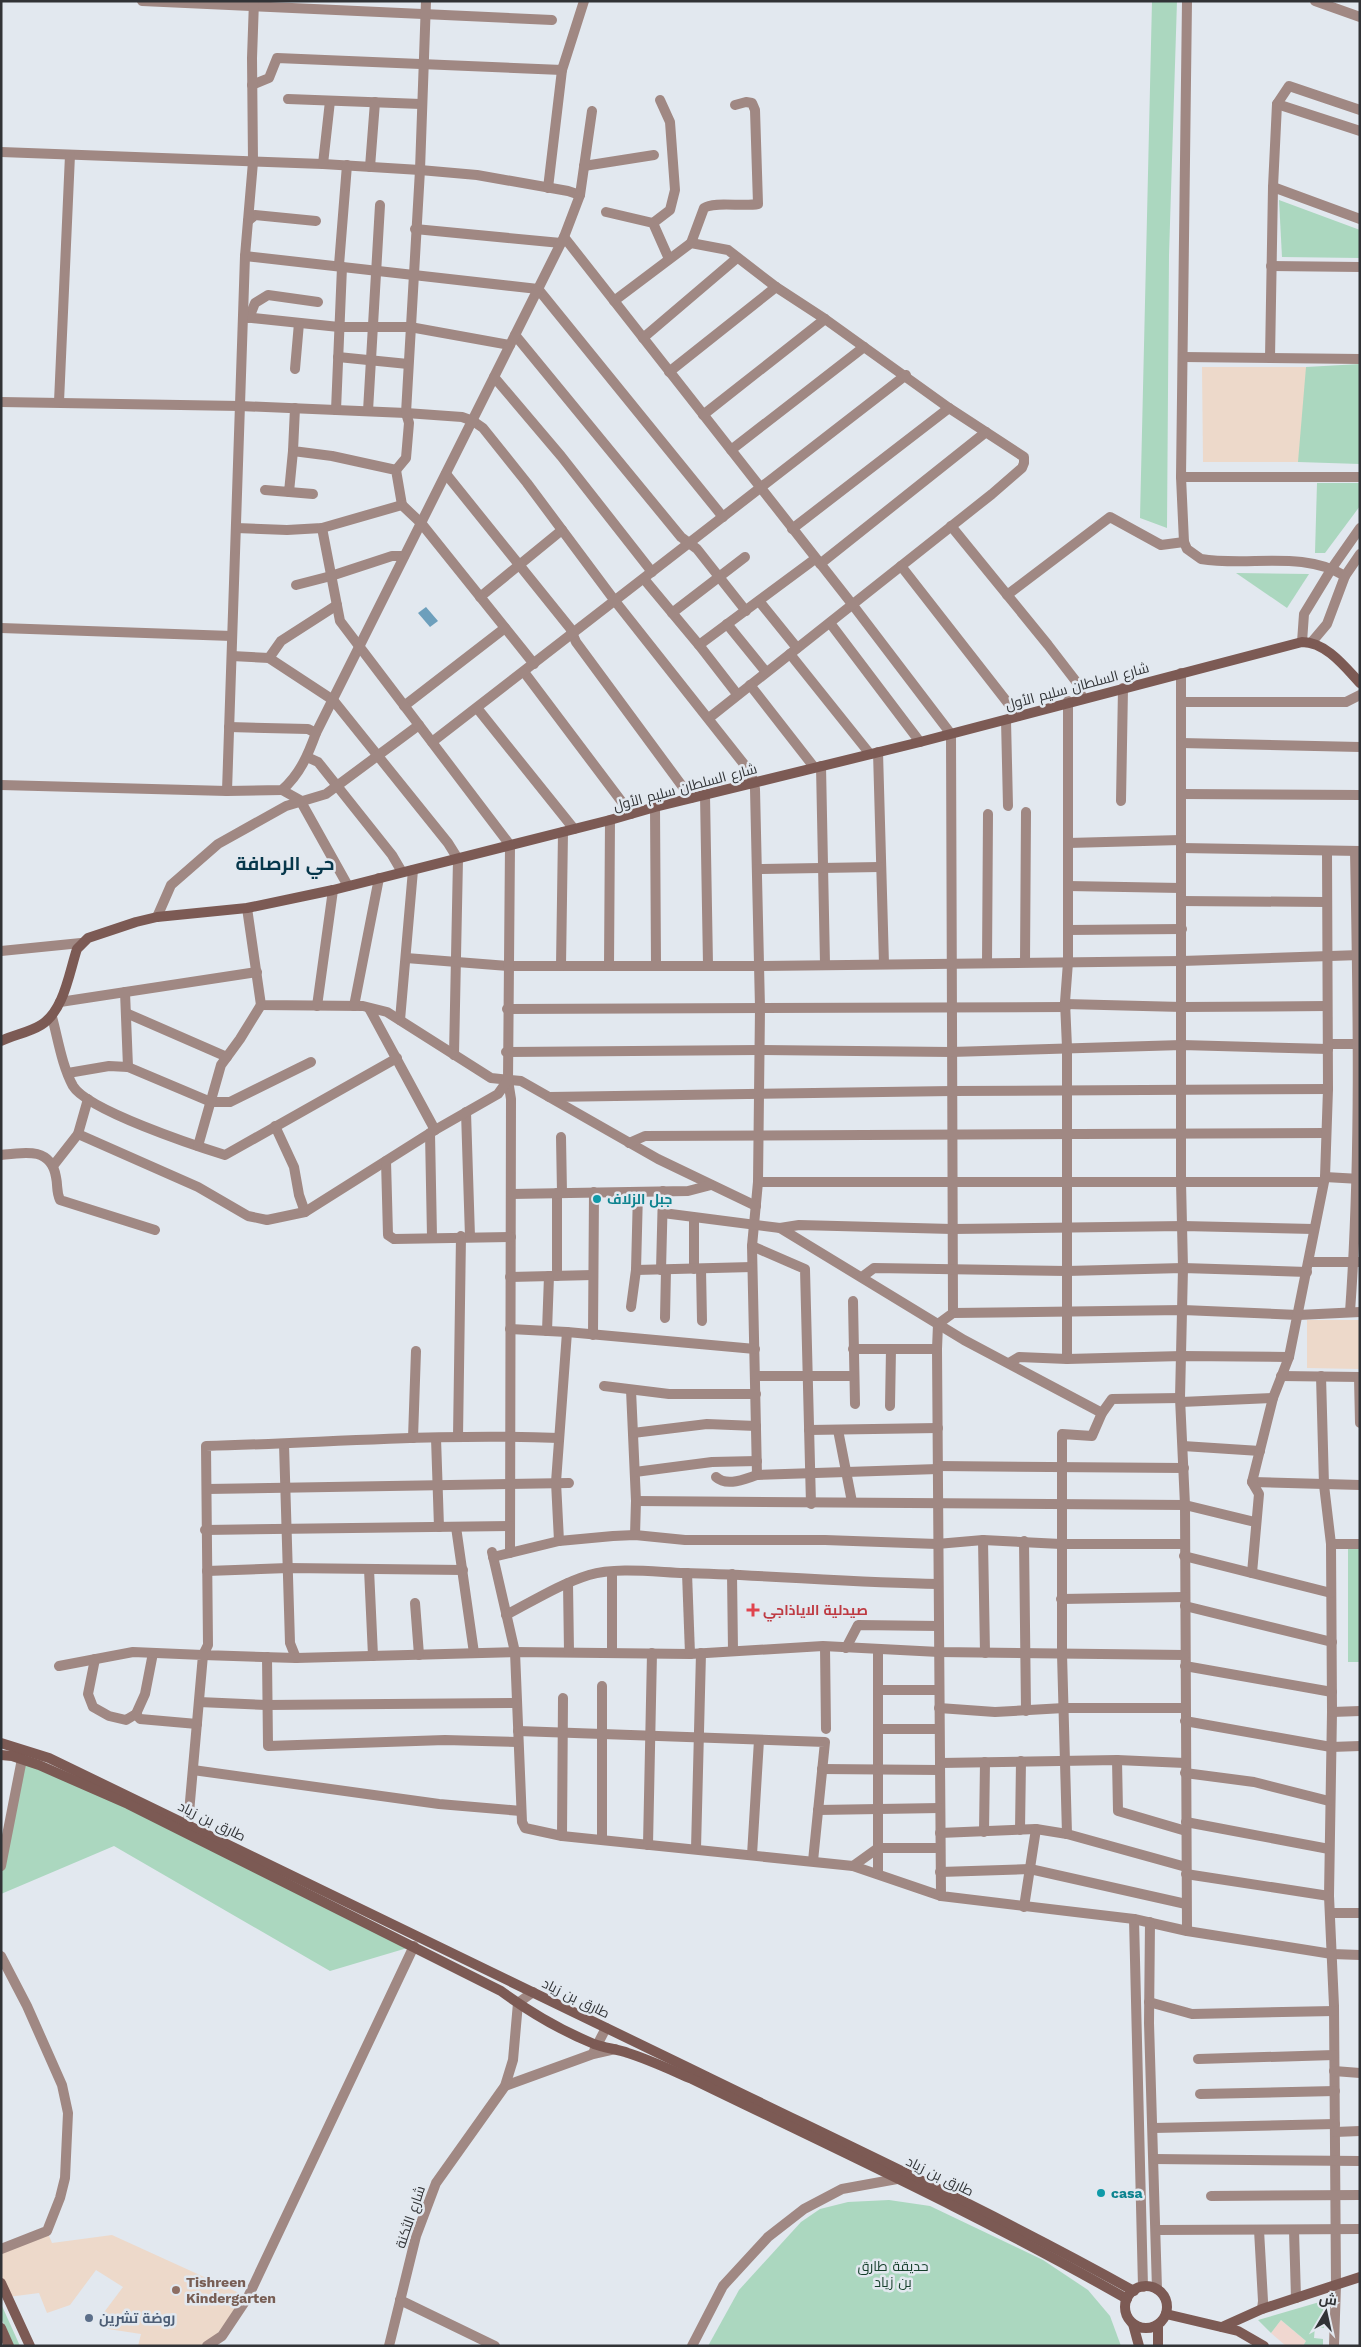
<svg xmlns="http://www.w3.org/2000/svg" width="1361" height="2347" font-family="'Work Sans',Cairo,sans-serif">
<rect width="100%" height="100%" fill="#e2e8ef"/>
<path fill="#f0d7d0" d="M1281 2320 1306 2341 1303 2346H1286L1271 2333Z"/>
<g fill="#edd9ca">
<path d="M1202 367H1306L1307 462H1203Z"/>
<path d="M1307 1320H1360V1369L1307 1368Z"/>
<path d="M47 2231 52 2243 112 2235 248 2297 207 2346H138L141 2334 108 2329 102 2315 123 2287 96 2270 70 2305 47 2313 39 2293 8 2297 1 2283V2249Z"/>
</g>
<g fill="#abd7bf">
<path d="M1152 1H1177L1169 255 1167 528 1140 518Z"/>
<path d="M1279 200 1360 230V258L1282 257Z"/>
<path d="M1360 364V464L1298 462 1306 367Z"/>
<path d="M1317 483H1360V506L1325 553H1315Z"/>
<path d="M1236 573 1309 574 1287 608Z"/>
<rect x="1348" y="1548" width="12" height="114"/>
<path d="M22 1759 39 1765 414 1946 330 1971 114 1846 1 1894V1840Z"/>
<path d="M889 2200 930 2206 1043 2260 1088 2290 1110 2316 1121 2346H708L739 2290 801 2222 820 2209 848 2202Z"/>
<path d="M1323 2301 1324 2328 1315 2327 1314 2338 1323 2339V2346H1303L1306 2341 1281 2320 1271 2333 1258 2320Z"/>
<path d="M2 2306 20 2346H14L1 2318Z"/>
</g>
<path fill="#6d9fbc" d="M426 607 438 621 430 627 418 613Z"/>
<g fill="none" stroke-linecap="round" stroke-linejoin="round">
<g stroke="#a08883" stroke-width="10">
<path d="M142 1 552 20"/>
<path d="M1187 1 1181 477 1184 542 1187 549 1201 559C1248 567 1303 550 1345 576"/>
<path d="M1315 1 1360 17"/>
<path d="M252 85 269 78 277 58 562 70 584 1"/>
<path d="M288 99 421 104"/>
<path d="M1277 104 1360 131"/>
<path d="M1 152 323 164 420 170 477 175 568 191 580 195"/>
<path d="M323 164 330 101"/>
<path d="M584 166 654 155"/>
<path d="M370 167 375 102"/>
<path d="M1273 187 1360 219"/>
<path d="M548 188 562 70"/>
<path d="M606 212 653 223 669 259"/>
<path d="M248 221 255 215 316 221"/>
<path d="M653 223 670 210 675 190 670 122 660 100"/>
<path d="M415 229 561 243"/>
<path d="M564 237 852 604 951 734 953 1313 938 1324 937 1349 941 1896 1134 1919 1187 1931 1332 1954 1360 1955"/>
<path d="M691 243 704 208C714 201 743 207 758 204L755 110 752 103 746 102 735 105"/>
<path d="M245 256 538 289 723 517"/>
<path d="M1271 266 1360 267"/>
<path d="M614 301 691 243 728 250 776 287 825 319 949 408 1024 457V463L1022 468 992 494 709 718"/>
<path d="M243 317 339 327H410L510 345"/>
<path d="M249 318 255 303 268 295 318 302"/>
<path d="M515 335 681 537 697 549 746 611"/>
<path d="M643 338 737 258"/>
<path d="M338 357 408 364"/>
<path d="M1183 357 1360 359"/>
<path d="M1270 358 1273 187 1277 104 1289 86 1360 110"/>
<path d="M295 369 299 323"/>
<path d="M669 372 776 287"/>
<path d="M494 377 561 456 652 572"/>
<path d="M1 402 240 406 406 413 462 417 473 421 483 428 527 483 615 601 751 773 755 789 760 1008 758 1182 752 1246 757 1475"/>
<path d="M59 402 70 155"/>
<path d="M295 408 293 451 332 456 396 470 402 505"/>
<path d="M336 410 342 267 339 265 347 165"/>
<path d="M368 411 380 205"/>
<path d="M703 415 825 319"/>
<path d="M731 450 864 347"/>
<path d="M396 470 406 458 409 423 406 413 420 170 426 1"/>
<path d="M446 474 570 628 576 642 691 798"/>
<path d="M1181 477H1360"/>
<path d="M265 490 289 492 293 451"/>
<path d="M289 492 313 494"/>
<path d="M951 526 1048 645 1078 684 1082 698"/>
<path d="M236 528 287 530 322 528 402 505 421 523 534 664"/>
<path d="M792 529 949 408"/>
<path d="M820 564 986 432"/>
<path d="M901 566 1018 716"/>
<path d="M644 579 699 645 737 694"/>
<path d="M296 585 331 576 392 556H404"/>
<path d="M1007 595 1110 517 1161 545 1184 542"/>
<path d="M480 597 562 530"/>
<path d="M759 601 797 648"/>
<path d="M672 613 745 557"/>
<path d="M830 623 920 742"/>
<path d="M727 624 766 672"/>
<path d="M1 628 232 636"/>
<path d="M1302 642 1304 614 1332 568 1360 528"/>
<path d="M1311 643 1327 624 1345 576 1360 554"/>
<path d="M699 645 815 559"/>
<path d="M790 654 870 754"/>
<path d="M232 656 269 658 333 700 448 843 458 859 454 1055"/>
<path d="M269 658 281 641 337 605"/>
<path d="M524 672 631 814"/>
<path d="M1181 673V1182L1183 1268 1180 1398 1185 1505 1187 1931"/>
<path d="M750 685 814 767"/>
<path d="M1181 702H1346L1360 695"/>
<path d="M404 706 505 628"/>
<path d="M477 708 574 829"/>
<path d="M1006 720 1008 806"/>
<path d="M229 727 308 729 316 733"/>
<path d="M432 742 906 375"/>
<path d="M1181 743 1360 747"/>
<path d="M878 752 884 964"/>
<path d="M307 757 318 762 392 855 402 872"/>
<path d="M821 766 825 964"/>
<path d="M1 785 227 791 282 790C300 774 308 755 316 733L564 237 580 195 592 111"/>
<path d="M282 790 300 800 348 886"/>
<path d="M227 791 245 256 253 162 252 58 254 1"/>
<path d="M1181 794 1360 795"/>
<path d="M705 795 708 965"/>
<path d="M1121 801 1123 688"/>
<path d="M655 807 656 965"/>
<path d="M1068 843 1181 840"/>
<path d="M1181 848 1360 851"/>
<path d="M757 869 880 867"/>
<path d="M1068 886 1181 888"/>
<path d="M1181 901 1326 902"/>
<path d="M247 908 261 1005 363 1006 387 1012 491 1078 521 1081 658 1159 756 1206"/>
<path d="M157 917 171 885 218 844 286 806 326 794 419 725"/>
<path d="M1068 930 1182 929"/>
<path d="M1 951 81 943"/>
<path d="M406 958 508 966H758L1182 961 1360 955"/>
<path d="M1025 962 1026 812"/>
<path d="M987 963 988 814"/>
<path d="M561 966 563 832"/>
<path d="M609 966 610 820"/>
<path d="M125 992 128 1067"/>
<path d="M60 1002 257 972"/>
<path d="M1065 1004 1182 1007 1327 1006"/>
<path d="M317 1006 333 890"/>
<path d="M354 1006 379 878"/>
<path d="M369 1008 435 1130"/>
<path d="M507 1009 1066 1007"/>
<path d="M126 1013 227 1057"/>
<path d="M52 1017C58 1039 62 1066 73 1086 87 1110 196 1146 225 1155L397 1058"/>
<path d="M400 1020 413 870"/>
<path d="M1328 1044H1360"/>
<path d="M506 1052 759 1050 951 1052 1182 1045 1328 1049"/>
<path d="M68 1073 109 1066 128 1067 211 1102H230L311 1062"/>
<path d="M508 1080 511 1099 510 1553"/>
<path d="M549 1097 952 1091 1328 1089"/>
<path d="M466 1112 470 1237"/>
<path d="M275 1126 294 1167 299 1195 305 1212"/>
<path d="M430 1133 432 1237"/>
<path d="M78 1134 198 1187 248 1216 267 1220 305 1212 435 1130 498 1094 508 1080 510 845 340 621 322 528"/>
<path d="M561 1137 562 1193"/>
<path d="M629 1143 645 1136 1326 1133"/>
<path d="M198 1146 221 1065 240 1039 261 1005"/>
<path d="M1 1155C25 1152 51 1147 56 1177 58 1186 56 1191 60 1200L155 1230"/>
<path d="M386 1161 388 1235 394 1239 511 1237"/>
<path d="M53 1166 78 1134 88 1099"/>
<path d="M1325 1177 1360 1179"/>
<path d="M758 1182H1323"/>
<path d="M557 1193V1276"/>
<path d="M511 1194 688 1191 711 1185"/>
<path d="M663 1213 780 1228 964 1340 1102 1413"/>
<path d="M780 1228 799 1225 952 1229 1183 1226 1313 1229"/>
<path d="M752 1246 805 1269 811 1504"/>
<path d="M1309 1262H1360"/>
<path d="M694 1269V1218"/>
<path d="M701 1269 702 1321"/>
<path d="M636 1270 752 1267"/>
<path d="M661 1270 663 1191"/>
<path d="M510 1277 593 1275"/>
<path d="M862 1277 874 1268 1067 1271 1183 1268 1307 1272"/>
<path d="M853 1301 855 1404"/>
<path d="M631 1307 636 1270 638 1192"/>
<path d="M1350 1312C1361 1159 1358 1005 1355 851"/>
<path d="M953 1313 1183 1310 1298 1315 1360 1312"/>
<path d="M665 1318 666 1270"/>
<path d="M510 1329 567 1332 755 1349"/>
<path d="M547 1331 549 1276"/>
<path d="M593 1335 594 1192"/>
<path d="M853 1349H937"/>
<path d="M1067 1359V1047L1065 1002 1068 962V701"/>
<path d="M1009 1363 1019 1357 1067 1359 1182 1356 1289 1357"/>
<path d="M755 1376H854"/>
<path d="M1281 1376 1360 1377"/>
<path d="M1321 1376 1324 1485 1331 1544 1332 1712 1329 1896 1334 2006 1336 2285 1334 2346"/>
<path d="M1359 1377 1360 1423"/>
<path d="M604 1386 669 1394H756"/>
<path d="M631 1390 636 1501 635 1535"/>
<path d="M1181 1402 1273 1398"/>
<path d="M890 1406 891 1349"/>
<path d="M809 1430 938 1428"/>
<path d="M838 1430 852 1502"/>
<path d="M633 1433 707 1424 756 1426"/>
<path d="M458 1437 461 1236"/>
<path d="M413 1438 416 1351"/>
<path d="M436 1438 439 1527"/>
<path d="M284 1444 290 1643 296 1658 515 1652 690 1654 823 1646 939 1652 1185 1655"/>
<path d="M1183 1446 1260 1451"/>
<path d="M938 1466 1184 1468"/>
<path d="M635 1472 712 1462 757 1461"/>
<path d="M716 1477C727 1487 744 1479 757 1475L938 1469"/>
<path d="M1252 1482 1360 1485"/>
<path d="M207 1489 569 1483"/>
<path d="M636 1501 1185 1505 1255 1522"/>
<path d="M456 1527 474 1653"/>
<path d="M205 1530 510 1526"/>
<path d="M983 1540 985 1653"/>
<path d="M559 1541 556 1482 567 1332"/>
<path d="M1024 1541 1026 1711"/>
<path d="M1331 1544H1360"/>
<path d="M492 1552 515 1652 522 1822 525 1828 562 1836 853 1866 941 1896"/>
<path d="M1184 1556 1331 1593"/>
<path d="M493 1557 559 1541 613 1536 635 1535 685 1540H825L937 1544 983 1540 1061 1544H1184"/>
<path d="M369 1569 373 1656"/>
<path d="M207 1571 288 1568 463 1570"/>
<path d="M612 1572V1653"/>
<path d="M687 1573 690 1654"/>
<path d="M1252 1573 1259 1494 1252 1482 1273 1398 1289 1357 1325 1177 1328 1089 1327 851"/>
<path d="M732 1574 733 1651"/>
<path d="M568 1583 569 1652"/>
<path d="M1061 1599 1185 1597"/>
<path d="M415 1603 419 1655"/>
<path d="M1185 1606 1332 1642"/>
<path d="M506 1615C533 1601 560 1584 589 1575 616 1567 655 1572 684 1573 769 1575 853 1583 938 1584"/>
<path d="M825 1647 826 1729"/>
<path d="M846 1648 858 1625 939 1626"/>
<path d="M878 1649V1874"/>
<path d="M267 1657 268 1746 445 1740 518 1742"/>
<path d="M296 1658 203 1655 208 1645 206 1446C324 1443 442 1433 559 1438"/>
<path d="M95 1659 88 1694 93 1707 109 1716 126 1720 136 1714 145 1694 153 1653"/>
<path d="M59 1666 133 1652 203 1655 188 1824"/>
<path d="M1185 1666 1332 1692"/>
<path d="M878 1690H939"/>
<path d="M199 1702 266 1705 517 1703"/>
<path d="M939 1708 995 1712 1064 1708H1185"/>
<path d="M1332 1712 1360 1711"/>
<path d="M136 1714 140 1719 197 1724"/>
<path d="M1185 1721 1331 1747 1360 1746"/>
<path d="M878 1729H939"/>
<path d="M518 1731 825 1742 813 1861"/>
<path d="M1117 1760 1118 1811 1186 1831"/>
<path d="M940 1763 1117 1760 1185 1763"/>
<path d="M822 1769 940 1770"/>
<path d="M193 1770 439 1804 521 1811"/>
<path d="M1185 1773 1254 1782 1329 1801"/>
<path d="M818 1810 940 1808"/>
<path d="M1186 1822 1329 1849"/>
<path d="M1020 1830 1021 1761"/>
<path d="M984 1832 985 1762"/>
<path d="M940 1833 1036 1829 1067 1834 1186 1867"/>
<path d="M1067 1834 1062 1654V1434L1092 1436 1102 1413 1112 1399 1180 1398"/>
<path d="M562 1836 563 1698"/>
<path d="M602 1839V1686"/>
<path d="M648 1845 652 1653"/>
<path d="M696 1849 701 1653"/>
<path d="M752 1855 759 1740"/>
<path d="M1 1866 22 1759"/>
<path d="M853 1866 878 1848H940"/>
<path d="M940 1872 1030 1869 1186 1904"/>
<path d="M1186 1874 1329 1896"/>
<path d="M1024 1907 1036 1829"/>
<path d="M1330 1913H1360"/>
<path d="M1134 1919 1143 2287"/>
<path d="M1150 1922 1149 2023 1157 2289"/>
<path d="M1 1956 27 2006 62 2085 68 2113 65 2178 60 2198 47 2231 1 2249"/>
<path d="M1149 2002 1192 2014 1334 2011"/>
<path d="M594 2051 606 2028"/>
<path d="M1198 2059 1334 2055"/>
<path d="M1334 2071 1360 2073"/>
<path d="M505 2086 593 2054 615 2049"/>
<path d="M1200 2094 1335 2091"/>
<path d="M1153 2128 1335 2124"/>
<path d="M1335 2132 1360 2131"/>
<path d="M1154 2159 1360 2161"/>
<path d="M1211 2196 1360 2195"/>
<path d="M1157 2230 1360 2229"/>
<path d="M1259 2230 1263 2301 1262 2309"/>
<path d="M1294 2230 1296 2298"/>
<path d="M400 2300 495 2346"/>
<path d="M207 2346 222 2336 248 2297 414 1946"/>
<path d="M389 2346 416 2236 436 2183 505 2086 513 2060 518 2003 533 1992"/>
<path d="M692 2346 723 2286 768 2237 804 2209 842 2189 897 2179"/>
</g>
<g stroke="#7c5a54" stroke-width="10">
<path d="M1 1041C14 1035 30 1032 41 1025 64 1011 69 973 77 949L88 938 136 922 157 917 247 908 333 890 610 820 655 807 920 742 1302 642C1326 642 1345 667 1360 683"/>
<path d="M1 1743 49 1758C263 1860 476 1964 689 2068 838 2141 989 2210 1134 2291"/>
<path d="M1 1755 12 1756 39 1765 128 1804 501 1991C531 2013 560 2030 594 2044 605 2048 617 2049 628 2053 650 2060 671 2070 692 2079 838 2150 986 2218 1127 2299"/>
<path d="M1 2283 30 2346"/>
<circle cx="1146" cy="2307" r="21"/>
<path d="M1166 2314 1238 2331 1264 2346"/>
<path d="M1133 2324 1139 2346"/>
<path d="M1222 2327 1262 2309 1360 2277"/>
<path d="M1 2328 9 2346"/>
<path d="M1158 2346V2325"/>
</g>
</g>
<g fill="#0f9aa8" stroke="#e2e8ef" stroke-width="2">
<circle cx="597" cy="1199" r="5"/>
<circle cx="1101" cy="2193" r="5"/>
</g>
<path fill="#e0444e" stroke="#e2e8ef" stroke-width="2" d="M750.5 1602.5h5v5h5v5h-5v5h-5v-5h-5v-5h5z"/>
<circle fill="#8d6e63" stroke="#e2e8ef" stroke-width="2" cx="176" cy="2290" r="5"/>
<circle fill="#5c6f8a" stroke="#e2e8ef" stroke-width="2" cx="89" cy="2318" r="5"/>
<g text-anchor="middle" stroke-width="5" stroke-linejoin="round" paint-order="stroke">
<g font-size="14" fill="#313336" stroke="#e2e8ef">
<text transform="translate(1077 686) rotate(-15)" y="5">شارع السلطان سليم الأول</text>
<text transform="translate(685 787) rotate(-15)" y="5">شارع السلطان سليم الأول</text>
<text transform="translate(212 1821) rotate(26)" y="5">طارق بن زياد</text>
<text transform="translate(576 1998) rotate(26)" y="5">طارق بن زياد</text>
<text transform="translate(940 2176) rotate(26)" y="5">طارق بن زياد</text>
<text transform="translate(410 2217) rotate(-71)" y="5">شارع الثكنة</text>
</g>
<g font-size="14" font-weight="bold" fill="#0d838f" stroke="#e2e8ef" text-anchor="start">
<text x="607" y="1204">جبل الزلاف</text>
<text x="1111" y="2198">casa</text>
</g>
<g font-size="14" font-weight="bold" fill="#be3a42" stroke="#e2e8ef" text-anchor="start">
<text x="763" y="1615">صيدلية الاياذاجي</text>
</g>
<g font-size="14" fill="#153f2b" stroke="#e2e8ef">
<text x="893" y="2271">حديقة طارق<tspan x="893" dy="16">بن زياد</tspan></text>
</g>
<g font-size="14" font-weight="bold" fill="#785e54" stroke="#e2e8ef" text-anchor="start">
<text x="186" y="2287">Tishreen<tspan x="186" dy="16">Kindergarten</tspan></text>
</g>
<g font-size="14" font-weight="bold" fill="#4e5e75" stroke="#e2e8ef" text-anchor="start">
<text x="99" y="2323">روضة تشرين</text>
</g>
<g font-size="19" font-weight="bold" fill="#06374b" stroke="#e2e8ef">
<text x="285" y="870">حي الرصافة</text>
</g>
</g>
<rect width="1361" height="2347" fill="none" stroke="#313336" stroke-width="5"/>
<g transform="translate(1326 2312) rotate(9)" stroke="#e2e8ef" stroke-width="4" paint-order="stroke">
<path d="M0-4L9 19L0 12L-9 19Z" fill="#313336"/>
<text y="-8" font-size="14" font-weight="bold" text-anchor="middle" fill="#313336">ش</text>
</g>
</svg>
